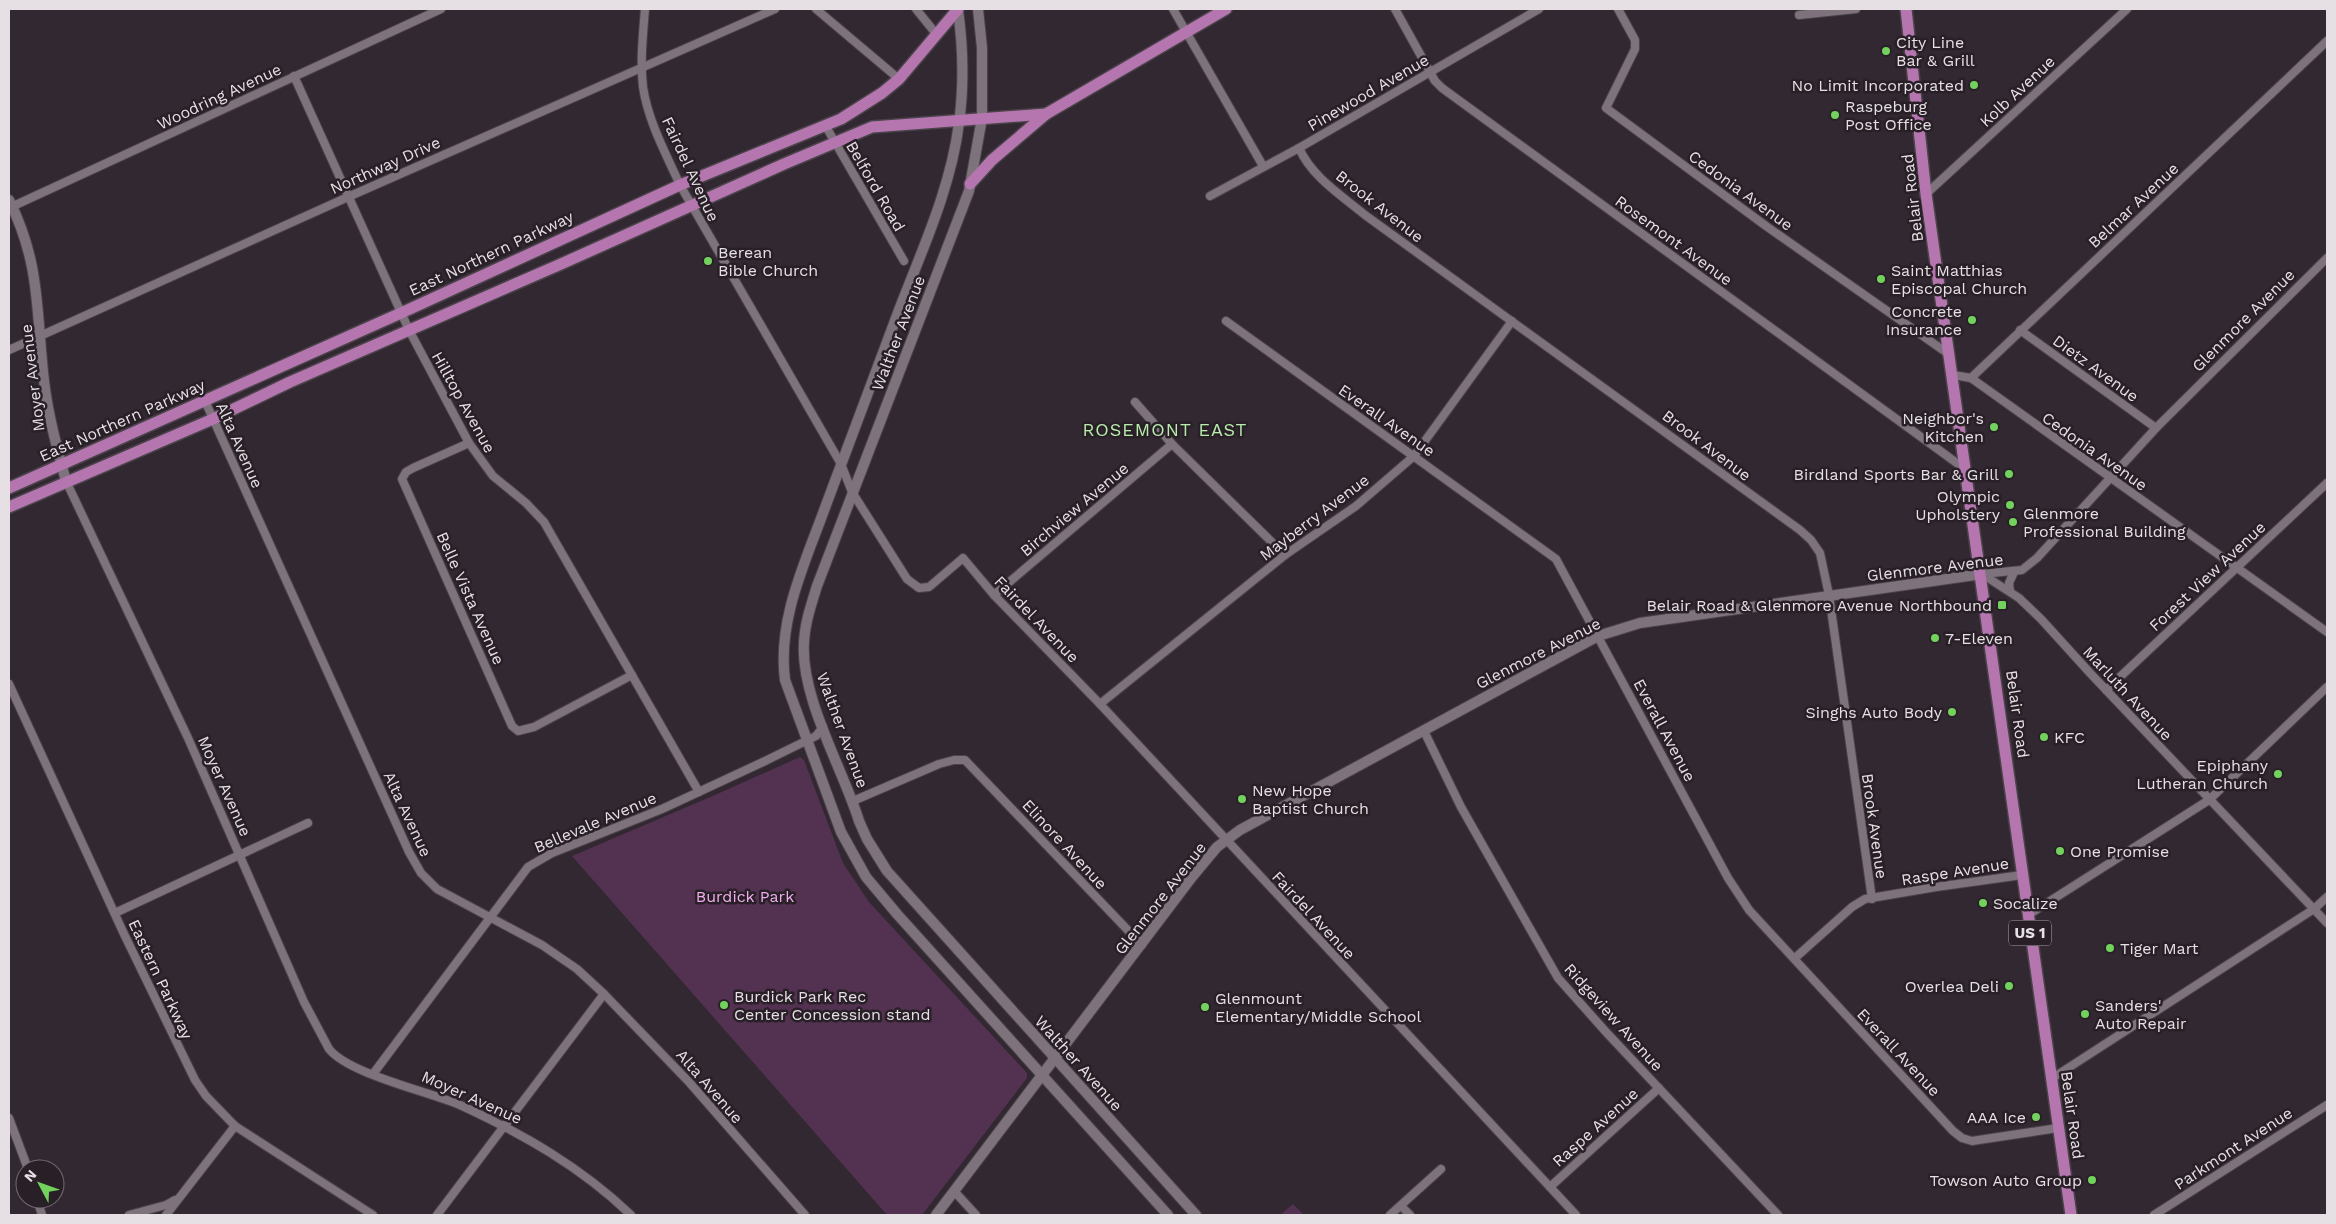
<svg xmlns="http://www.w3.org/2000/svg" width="2336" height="1224" font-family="'Work Sans',sans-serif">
<rect width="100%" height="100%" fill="#322831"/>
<g fill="#533150">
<path d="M800 757 804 760 843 863 869 902 1027 1073V1078L922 1215H887L572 856 715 795Z"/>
<path d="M1293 1204 1304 1215H1280Z"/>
</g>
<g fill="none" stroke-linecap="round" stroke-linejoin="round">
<g stroke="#4b434a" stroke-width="10">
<g id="street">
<path d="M645 9C643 34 640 61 643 87 648 121 666 154 680 185L841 464 852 492 907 579 919 588 929 587 963 558 994 595 1100 704 1576 1215"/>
<path d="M816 9 899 79"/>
<path d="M916 9 937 35"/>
<path d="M1173 9 1263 166"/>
<path d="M1395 9 1435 81 1442 88 1965 469"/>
<path d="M1618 9 1635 40V49L1606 108 1766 226 1950 355"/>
<path d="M1799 15 1856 9"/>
<path d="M294 76 409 330 469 443 493 476 526 503 544 522 699 792"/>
<path d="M825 125 904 261"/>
<path d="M1299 148C1312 177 1341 195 1365 215L1800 530 1811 540 1820 553 1829 595 1872 899"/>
<path d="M1926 194 2127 9"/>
<path d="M1210 196 1299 148 1539 9"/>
<path d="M9 208 441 9"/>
<path d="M1226 321 1556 559 1728 878 1749 910 1953 1131 1962 1138 1972 1141 2058 1128"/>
<path d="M2020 330 2156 428"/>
<path d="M9 350 348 197 775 9"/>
<path d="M1953 375 1971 378 2327 632"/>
<path d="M1971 378 2327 41"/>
<path d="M205 401 409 852 421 873 437 889 542 945 577 969 604 994 689 1082 805 1215"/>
<path d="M1135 402 1172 444 1285 555"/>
<path d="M469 443 413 468 406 472 402 479 512 726 518 731 534 727 632 675"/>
<path d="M66 481 188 738 304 1002 329 1049C349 1074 427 1091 460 1105 523 1134 581 1167 631 1215"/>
<path d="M1982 574 2019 598 2041 619 2090 673 2327 923"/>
<path d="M1982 574 2022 570 2037 558 2156 428 2327 258"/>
<path d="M2010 591 2009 583 2014 572"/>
<path d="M994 595 1172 444"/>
<path d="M9 684 124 934 195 1080 206 1096 235 1126 373 1215"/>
<path d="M2106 690 2327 483"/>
<path d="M1100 704 1285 555 1356 506 1414 456 1512 321"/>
<path d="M1424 731 1461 807 1558 978 1606 1032 1778 1215"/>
<path d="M853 801 939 764 954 760H965L1142 945"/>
<path d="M115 913 308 823"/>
<path d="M2028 915 2209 800 2327 687"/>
<path d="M1795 958 1852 907 1865 899 1936 887 2022 875"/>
<path d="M373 1074 528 867 552 853 662 809 763 762 816 736 823 727"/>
<path d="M2051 1079 2314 909 2327 897"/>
<path d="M9 1118 28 1169"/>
<path d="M1550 1187 1659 1088"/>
<path d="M954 1191 976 1215"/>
<path d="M37 1199 42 1215"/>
<path d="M1401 1206 1410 1215"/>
<path d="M129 1215 166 1205 175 1200"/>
<path d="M166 1215 235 1126"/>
<path d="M437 1215 604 994"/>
<path d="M1390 1215 1441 1169"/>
<path d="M2154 1215 2327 1105"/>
</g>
</g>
<g stroke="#4b434a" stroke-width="12">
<g id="secondary">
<path d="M978 9 982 48V118L969 191 817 586C811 605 805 623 804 642 800 697 843 769 859 821L867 839 887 871 1196 1215"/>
<path d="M958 10C963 46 964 86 959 123 951 188 922 250 899 310 875 375 850 440 826 505 806 561 777 619 785 680L841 832 866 877 897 914 1168 1215"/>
<path d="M9 200C41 264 36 312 44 381 48 415 57 448 66 481"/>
<path d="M936 1215 1192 877 1217 847 1240 830 1598 636 1640 623 1982 574"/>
</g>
</g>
<g stroke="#4b434a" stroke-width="14">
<g id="primary">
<path d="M1906 9 1926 194 2071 1215"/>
<path d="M970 184 992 160 1046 114"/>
<path d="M9 488 401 313 680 185 841 119 882 93 899 79 958 9"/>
<path d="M9 507 213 419 290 382 561 264 784 164 872 127 1046 114 1226 9"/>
</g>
</g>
<use href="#street" stroke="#7e737d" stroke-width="8"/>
<use href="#secondary" stroke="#7e737d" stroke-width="10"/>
<use href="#primary" stroke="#b576b0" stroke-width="11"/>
</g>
<g fill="#72d25d" stroke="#281f27" stroke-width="2">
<circle cx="1886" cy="51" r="5"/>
<circle cx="1974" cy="85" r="5"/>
<circle cx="1835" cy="115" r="5"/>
<circle cx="708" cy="261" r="5"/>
<circle cx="1881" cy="279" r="5"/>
<circle cx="1972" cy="320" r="5"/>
<circle cx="1994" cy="427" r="5"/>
<circle cx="2009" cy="474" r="5"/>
<circle cx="2010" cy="505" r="5"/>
<circle cx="2013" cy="522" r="5"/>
<rect x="1997" y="600" width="10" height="10" rx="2.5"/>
<circle cx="1935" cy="638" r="5"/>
<circle cx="1952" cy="712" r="5"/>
<circle cx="2044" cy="737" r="5"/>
<circle cx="2278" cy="774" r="5"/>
<circle cx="1242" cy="799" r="5"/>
<circle cx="2060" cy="851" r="5"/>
<circle cx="1983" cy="903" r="5"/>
<circle cx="2110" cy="948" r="5"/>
<circle cx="2009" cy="986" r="5"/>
<circle cx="724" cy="1005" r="5"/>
<circle cx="1205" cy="1007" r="5"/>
<circle cx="2085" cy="1014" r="5"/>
<circle cx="2036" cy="1117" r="5"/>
<circle cx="2092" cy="1180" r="5"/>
</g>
<g text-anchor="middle" stroke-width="5" stroke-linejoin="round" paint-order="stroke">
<rect fill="#281f27" stroke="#ada6ac" stroke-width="1" x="2009" y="920.5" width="42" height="25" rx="4"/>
<g font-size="15" font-weight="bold" fill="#e6e0e5">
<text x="2030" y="938">US 1</text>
</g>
<g font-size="16" fill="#e6e0e5" stroke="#281f27" text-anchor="start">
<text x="1896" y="48">City Line<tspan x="1896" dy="18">Bar &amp; Grill</tspan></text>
<text x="1964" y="91" text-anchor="end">No Limit Incorporated</text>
<text x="1845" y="112">Raspeburg<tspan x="1845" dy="18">Post Office</tspan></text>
<text x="718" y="258">Berean<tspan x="718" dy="18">Bible Church</tspan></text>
<text x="1891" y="276">Saint Matthias<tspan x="1891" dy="18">Episcopal Church</tspan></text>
<text x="1962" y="317" text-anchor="end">Concrete<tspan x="1962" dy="18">Insurance</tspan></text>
<text x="1984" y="424" text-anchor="end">Neighbor's<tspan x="1984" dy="18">Kitchen</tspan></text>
<text x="1999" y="480" text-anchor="end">Birdland Sports Bar &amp; Grill</text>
<text x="2000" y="502" text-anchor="end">Olympic<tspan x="2000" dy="18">Upholstery</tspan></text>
<text x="2023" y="519">Glenmore<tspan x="2023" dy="18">Professional Building</tspan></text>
<text x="1992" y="611" text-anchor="end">Belair Road &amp; Glenmore Avenue Northbound</text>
<text x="1945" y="644">7-Eleven</text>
<text x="1942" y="718" text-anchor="end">Singhs Auto Body</text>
<text x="2054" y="743">KFC</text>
<text x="2268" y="771" text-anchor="end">Epiphany<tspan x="2268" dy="18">Lutheran Church</tspan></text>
<text x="1252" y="796">New Hope<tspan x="1252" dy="18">Baptist Church</tspan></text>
<text x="2070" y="857">One Promise</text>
<text x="1993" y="909">Socalize</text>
<text x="2120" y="954">Tiger Mart</text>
<text x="1999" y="992" text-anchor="end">Overlea Deli</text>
<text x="734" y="1002">Burdick Park Rec<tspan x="734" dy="18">Center Concession stand</tspan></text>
<text x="1215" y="1004">Glenmount<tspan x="1215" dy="18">Elementary/Middle School</tspan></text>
<text x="2095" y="1011">Sanders'<tspan x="2095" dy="18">Auto Repair</tspan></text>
<text x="2026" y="1123" text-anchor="end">AAA Ice</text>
<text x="2082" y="1186" text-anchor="end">Towson Auto Group</text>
</g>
<g font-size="16" fill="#e6e0e5" stroke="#281f27">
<text transform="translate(2017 91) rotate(-43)" y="6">Kolb Avenue</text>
<text transform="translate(1368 92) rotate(-30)" y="6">Pinewood Avenue</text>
<text transform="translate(219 96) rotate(-25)" y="6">Woodring Avenue</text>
<text transform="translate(385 165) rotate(-24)" y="6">Northway Drive</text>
<text transform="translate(691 169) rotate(65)" y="6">Fairdel Avenue</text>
<text transform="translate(876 186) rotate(60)" y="6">Belford Road</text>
<text transform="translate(1741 190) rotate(36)" y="6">Cedonia Avenue</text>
<text transform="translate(1912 198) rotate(-97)" y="6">Belair Road</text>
<text transform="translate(2133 205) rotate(-43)" y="6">Belmar Avenue</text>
<text transform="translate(1380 206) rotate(38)" y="6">Brook Avenue</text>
<text transform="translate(1674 240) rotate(36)" y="6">Rosemont Avenue</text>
<text transform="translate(491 253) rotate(-25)" y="6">East Northern Parkway</text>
<text transform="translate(2243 320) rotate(-45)" y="6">Glenmore Avenue</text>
<text transform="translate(898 333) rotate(-69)" y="6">Walther Avenue</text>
<text transform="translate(2096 368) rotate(36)" y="6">Dietz Avenue</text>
<text transform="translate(32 378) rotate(-97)" y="6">Moyer Avenue</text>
<text transform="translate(464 402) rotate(61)" y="6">Hilltop Avenue</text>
<text transform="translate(122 420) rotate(-24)" y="6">East Northern Parkway</text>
<text transform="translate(1387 420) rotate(35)" y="6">Everall Avenue</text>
<text transform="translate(240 445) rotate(66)" y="6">Alta Avenue</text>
<text transform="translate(1707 445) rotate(37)" y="6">Brook Avenue</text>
<text transform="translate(2095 451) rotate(35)" y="6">Cedonia Avenue</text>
<text transform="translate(1074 509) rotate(-40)" y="6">Birchview Avenue</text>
<text transform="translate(1314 517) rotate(-37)" y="6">Mayberry Avenue</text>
<text transform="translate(1935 567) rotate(-7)" y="6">Glenmore Avenue</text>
<text transform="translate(2207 576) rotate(-43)" y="6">Forest View Avenue</text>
<text transform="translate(471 598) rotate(66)" y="6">Belle Vista Avenue</text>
<text transform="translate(1037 619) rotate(46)" y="6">Fairdel Avenue</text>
<text transform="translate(1538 653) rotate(-27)" y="6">Glenmore Avenue</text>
<text transform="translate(2128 693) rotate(47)" y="6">Marluth Avenue</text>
<text transform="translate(2018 714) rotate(82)" y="6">Belair Road</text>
<text transform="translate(843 730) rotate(70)" y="6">Walther Avenue</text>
<text transform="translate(1665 730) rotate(62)" y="6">Everall Avenue</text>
<text transform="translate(225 786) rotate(66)" y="6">Moyer Avenue</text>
<text transform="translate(408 814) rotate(65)" y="6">Alta Avenue</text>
<text transform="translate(595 822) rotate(-23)" y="6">Bellevale Avenue</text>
<text transform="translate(1875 826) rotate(82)" y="6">Brook Avenue</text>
<text transform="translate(1065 844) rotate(47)" y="6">Elinore Avenue</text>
<text transform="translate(1955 871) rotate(-9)" y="6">Raspe Avenue</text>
<text transform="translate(1160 898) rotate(-52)" y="6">Glenmore Avenue</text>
<text transform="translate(1314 915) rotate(47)" y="6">Fairdel Avenue</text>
<text transform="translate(161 979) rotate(65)" y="6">Eastern Parkway</text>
<text transform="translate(1614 1017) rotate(48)" y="6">Ridgeview Avenue</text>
<text transform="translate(1899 1052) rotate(47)" y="6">Everall Avenue</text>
<text transform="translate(1079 1063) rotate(48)" y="6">Walther Avenue</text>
<text transform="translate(710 1086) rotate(49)" y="6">Alta Avenue</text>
<text transform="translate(472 1097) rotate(24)" y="6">Moyer Avenue</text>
<text transform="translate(2073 1115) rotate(82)" y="6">Belair Road</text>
<text transform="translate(1595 1127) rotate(-42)" y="6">Raspe Avenue</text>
<text transform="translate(2233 1148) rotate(-33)" y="6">Parkmont Avenue</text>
</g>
<g font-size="16" fill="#f1adeb" stroke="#281f27">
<text x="745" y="902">Burdick Park</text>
</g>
<g font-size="18" letter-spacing="1" fill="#b8ecad" stroke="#281f27">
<text x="1165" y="436">ROSEMONT EAST</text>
</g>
</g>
<rect width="2336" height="1224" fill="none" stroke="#e6e0e5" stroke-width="20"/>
<g transform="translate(40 1184) rotate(311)"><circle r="24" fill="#281f27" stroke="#746c73"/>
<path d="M0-4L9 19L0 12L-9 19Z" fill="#72d25d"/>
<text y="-8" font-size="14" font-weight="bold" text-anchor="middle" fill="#e6e0e5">N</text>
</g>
</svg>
